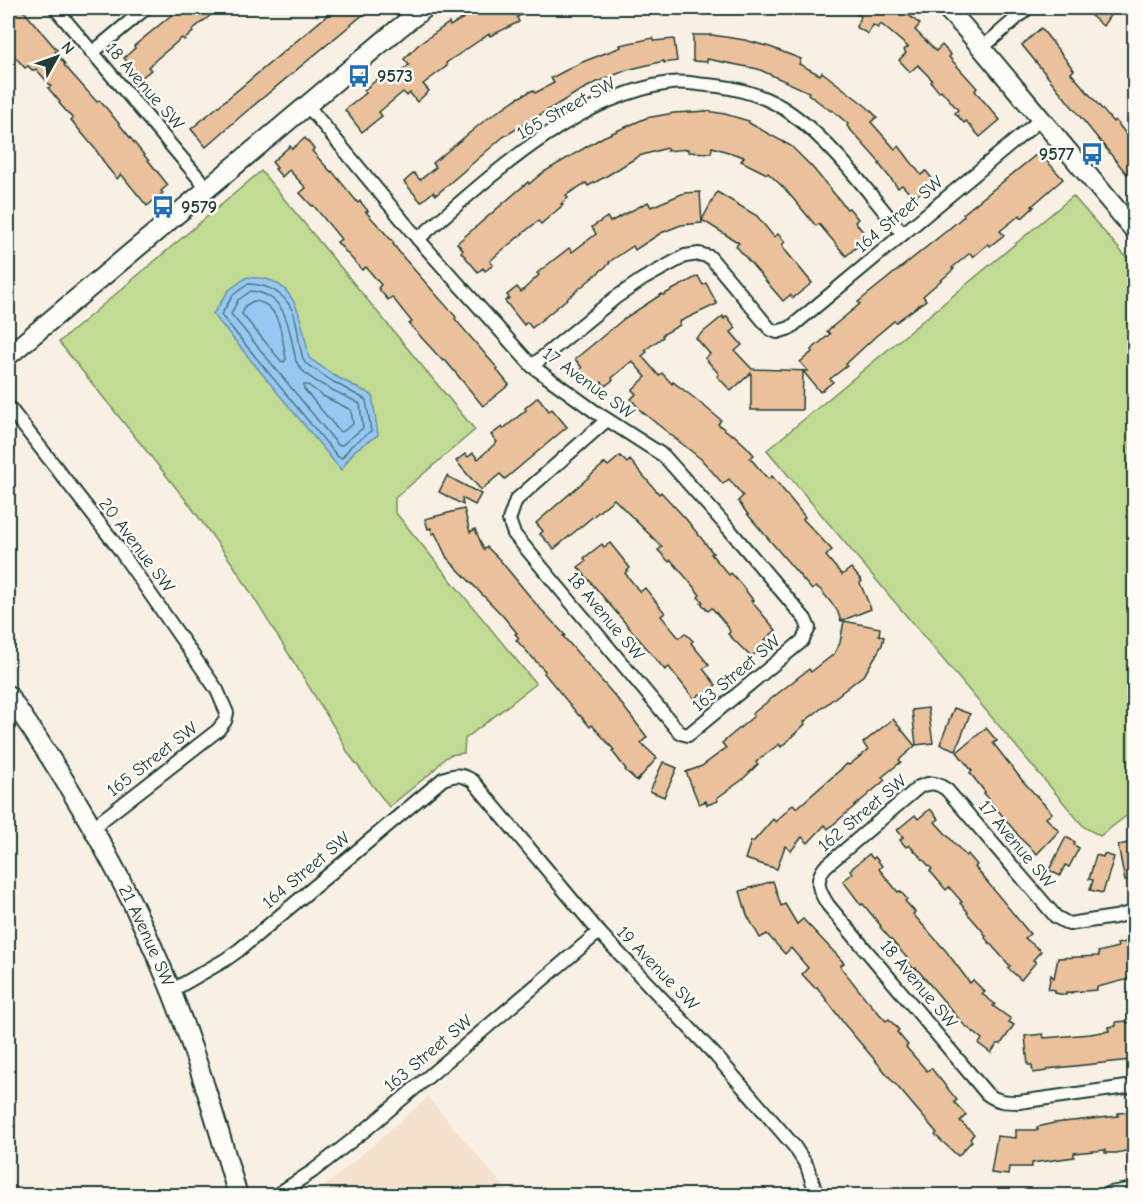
<svg xmlns="http://www.w3.org/2000/svg" width="1142" height="1203" font-family="'Comic Neue',sans-serif">
<rect width="100%" height="100%" fill="#f9f0e4"/>
<filter id="ink" filterUnits="userSpaceOnUse"><feTurbulence type="fractalNoise" baseFrequency=".0167" numOctaves="2"/><feDisplacementMap in="SourceGraphic" scale="12" xChannelSelector="R" yChannelSelector="G"/><feConvolveMatrix kernelMatrix="1 2 1 2 8 2 1 2 1" color-interpolation-filters="sRGB"/></filter>
<g filter="url(#ink)">
<path fill="#f4e2ce" d="M428 1097 511 1195H311L325 1186Z"/>
<g fill="#c1db92" stroke="#708c63" stroke-width="1.5">
<path d="M261 171 475 430 395 498V512L536 684 465 739 464 753 450 755 444 759 432 772 389 807 348 753 339 735 234 566 189 504 59 342Z"/>
<path d="M1073 196 1134 266V810L1100 836 1084 827 767 450Z"/>
</g>
<path fill="#96c8f2" stroke="#6690a6" stroke-width="1.5" d="M247 277C253 278 260 278 266 279 300 287 303 331 309 358L335 376 372 395 378 435 355 450 341 470 213 314 229 290Z"/>
<g fill="none" stroke-linecap="round" stroke-linejoin="round">
<g stroke="#4f7580" stroke-width="1.5">
<path d="M248 284C267 284 285 293 293 312 300 328 297 348 305 363L332 381 366 400 371 431 351 446 342 458 338 457 221 315 233 295Z"/>
<path d="M251 291C289 295 289 331 296 361 304 381 342 393 360 404L363 428 342 445H338L231 314 238 300Z"/>
<path d="M253 301C281 302 282 338 286 359L284 362 281 361 242 314 245 306Z"/>
<path d="M304 385H308L323 396 351 410 353 424 342 432 339 431 304 389Z"/>
</g>
</g>
<g fill="#eac19a" stroke="#1f3d34" stroke-width="1.5">
<path d="M8 8H21L57 50 55 52 65 64 64 65 97 102 99 100 108 110 168 185 161 191 163 193 147 206 121 174 117 179 107 167 96 150 71 120 73 119 59 103 60 102 48 88 51 86 36 69 33 71 28 66 25 68 8 49Z"/>
<path d="M180 8H220L192 30 193 32 184 40 182 38 159 57 148 67 151 70 141 78 124 58 135 48 134 46Z"/>
<path d="M336 8H371L241 116 206 147 191 129Z"/>
<path d="M481 8H536L517 17 519 22 490 36 489 34 446 63 447 66 423 84 429 91 417 102 410 93 407 96 403 92 379 112 382 116 362 132 345 110 366 93 364 90 384 74 389 81 409 65 404 59 418 45 449 23 450 26Z"/>
<path d="M846 8H884L894 14 899 8 920 24 915 30 936 51 942 45 951 55 949 57 977 88 975 91 1000 120 980 137 966 121 964 123 955 113 958 110 941 90 939 92 931 82 932 80 918 65 910 72 899 60 906 53 904 50 908 47 881 24 878 28 873 25 868 34 856 27 861 16Z"/>
<path d="M1082 8H1115L1103 26Z"/>
<path d="M1041 28 1074 70 1071 73 1113 122 1115 120 1134 144V183L1022 45Z"/>
<path d="M693 35H712L745 40 770 47 801 59 799 64 820 75 822 72 867 107 877 117 871 122 895 149 899 146 921 175 926 171 934 181 914 198 902 185 898 188 879 164 880 163 847 126 848 124 832 110 831 111 808 94 809 92 758 69 707 59V62L693 61Z"/>
<path d="M653 38 654 41 674 39 677 61 664 63V61L627 70 595 83 576 93 503 137 436 195 433 192 421 202 404 182 414 173 420 180 436 167 433 163 484 121 516 99 533 90 535 93 554 83 551 78 580 63 621 47 620 45Z"/>
<path d="M707 111 725 114 749 121V123L791 146 812 167 847 209 849 208 858 219 855 222 865 234 858 241 860 244 846 256 819 224 816 226 785 189 768 173 767 174 741 161 744 157 712 147 711 153 688 152V149L667 151V148L639 156 605 177 588 186 586 183 566 195 568 198 561 204 563 205 541 224 538 221 500 252 490 261 493 265 485 271 483 268 478 272 461 252 463 250 457 243 528 182 529 184 542 173 603 137 646 118 674 113Z"/>
<path d="M305 138 314 149 312 151 331 172 332 171 358 203 360 201 368 211 366 212 394 243 393 244 403 257 456 317 455 319 498 369 497 370 509 385 483 406 445 360 443 361 409 324 412 322 392 297 388 300 378 288 381 285 366 267 362 270 337 242 341 239 313 205 312 206 300 193 306 188 289 170 282 177 275 169 277 168 272 162 290 146 292 149Z"/>
<path d="M1037 154 1044 162 1046 160 1063 179 1032 206 1034 207 1022 218 1020 215 1000 231 1004 235 990 246 988 244 973 257 970 253 952 268 954 269 923 296 926 300 896 322 894 321 876 336 846 364 847 366 830 379 833 382 820 392 803 371 802 410H751V373L731 391 717 376 719 374 705 358 710 354 696 338 723 316 724 319 727 316 736 328 731 332 742 345 735 351 752 369 808 371 800 362 812 352 811 350 830 334 827 331 860 304 858 302 944 233 964 216 963 214Z"/>
<path d="M700 192 702 223 681 225 661 233 635 250 633 246 609 262 610 263 532 328 527 322 524 325 505 301 509 298 507 295 517 287 521 292 539 275 537 273 569 248 572 252 596 234 592 227 607 217 610 222 648 202 651 207 684 193Z"/>
<path d="M717 192 757 216 774 237 778 234 785 242 782 245 785 250 812 283 793 298 790 295 783 301 736 246 739 243 702 220Z"/>
<path d="M698 276 703 285 706 283 717 304 679 322 680 325 662 335 663 337 645 350 647 352 642 356 659 376 662 373 672 384 673 382 693 397 721 420 718 424 732 435 733 434 746 446 754 455 750 458 768 479 772 476 805 517 803 519 832 550 826 556 842 575 851 568 862 581 860 583 871 609 841 621 837 610 820 589 816 587 812 590 749 516 738 501 743 496 729 479 723 484 701 459 641 411 631 399 636 394 632 390 646 377 632 361 612 378 613 380 605 386 602 382 595 388 580 370 582 368 575 359 625 318 662 294 663 295Z"/>
<path d="M538 397 549 411 552 409 567 427 505 479 500 474 481 490 456 461 465 454 468 457 473 453 478 459 497 442 491 435 502 427 503 429 526 410 525 408Z"/>
<path d="M620 456 627 463 630 460 659 494 661 492 686 519 713 553 711 554 729 575 731 573 740 583 753 600 751 601 776 630 765 640 768 642 751 657 728 634 730 632 728 627 712 608 708 611 701 603 703 602 698 597 700 595 688 580 671 560 669 562 658 550 662 547 614 499 554 549 540 534 543 531 536 523 605 463 608 466Z"/>
<path d="M447 476 481 494 475 505 462 498 463 505 439 492Z"/>
<path d="M464 509 470 532 475 529 484 550 487 547 500 560 536 604 565 635 563 636 620 702 647 737 641 743 657 758 637 781 625 770 626 769 612 751 614 750 592 725 590 727 580 715 579 716 544 673 545 671 516 640 519 638 515 634 517 633 502 615 447 558 435 533 432 534 431 528 428 529 425 519Z"/>
<path d="M610 543 630 568 625 573 640 592 645 588 665 613 661 616 679 638 685 633 693 641 691 643 709 665 703 669 716 685 703 696 700 694 694 699 669 667 665 670 578 567 586 561 584 558 602 544 604 547Z"/>
<path d="M844 621 880 628 879 635 884 637 882 645 865 674 804 722 805 724 781 747 779 744 756 762 758 764 742 780 717 798 718 801 707 805 706 801 699 804 686 772 702 766 726 748 722 743 754 716 752 714 796 679 809 669 811 672 834 654 840 643Z"/>
<path d="M928 708 933 743 916 745 912 710Z"/>
<path d="M954 708 970 714 956 750 940 744Z"/>
<path d="M893 719 915 746 899 760 901 762 882 777 885 780 828 829 825 825 808 843 802 837 791 851 785 846 777 869 745 859 751 841 753 842 773 819 776 822 793 804 797 808 847 764 849 765 868 750 863 743Z"/>
<path d="M986 728 997 741 993 743 1022 780 1052 813 1046 818 1059 831 1037 854 1022 840 984 793 985 792 970 773 972 771 957 752Z"/>
<path d="M663 762 677 768 664 797 650 791Z"/>
<path d="M930 809 939 819 935 822 966 856 968 854 977 865 975 867 1030 934 1025 938 1041 951 1033 960 1036 962 1021 980 1008 968 1010 966 985 938 986 936 981 929 967 913 968 912 960 903 962 902 949 887 946 890 930 871 932 869 909 845 906 847 900 840 903 837 897 830 915 815 918 819Z"/>
<path d="M1066 837 1075 842 1074 845 1079 848 1069 867 1065 865 1060 876 1049 870Z"/>
<path d="M1134 842V879L1125 881 1118 845Z"/>
<path d="M869 854 873 859 875 857 882 866 879 869 898 892 900 891 907 899 905 901 915 912 913 914 946 951 970 983 973 980 985 992 982 994 995 1004 993 1006 1011 1019 1009 1022 1014 1025 1001 1044H997L991 1053 979 1044 982 1039 963 1024 916 968 914 969 905 959 907 958 880 927 881 926 863 904 861 905 843 881 853 873 850 870Z"/>
<path d="M1104 854 1114 857 1103 893 1090 890 1093 880 1089 879 1096 855 1103 857Z"/>
<path d="M773 881 781 906 785 904 797 924 803 919 834 952 844 963 840 966 866 999 886 1021 889 1019 899 1030 897 1032 908 1045 906 1047 927 1071 931 1068 957 1100 954 1102 966 1115 960 1121 974 1134 970 1139 972 1141 958 1156 935 1135 937 1133 845 1025 817 987 815 988 802 974 808 968 791 948 785 954 767 934 760 938 747 915 740 891Z"/>
<path d="M1130 941 1133 950H1134V978L1097 987V990L1071 992 1073 993 1066 992V995L1055 993V990L1048 989 1051 975 1054 978 1058 958 1099 956 1098 952 1118 947 1117 944Z"/>
<path d="M1127 1021V1023L1134 1022V1059L1131 1060 1047 1069V1071L1033 1073 1032 1065H1028L1025 1036 1043 1034 1044 1038 1090 1034 1109 1031V1027L1116 1026V1022Z"/>
<path d="M1131 1112 1134 1145 1130 1146 1131 1150 1116 1153H1105V1150L1074 1153V1157L1032 1163V1167H1009L1008 1175 991 1173 997 1136 1016 1138V1130H1038L1037 1127 1054 1123 1118 1116V1113Z"/>
</g>
<g fill="none" stroke-linecap="round" stroke-linejoin="round">
<g stroke="#1f3d34" stroke-width="16">
<g id="street">
<path d="M55 8 207 188"/>
<path d="M982 48 1028 8"/>
<path d="M92 53 146 8"/>
<path d="M307 105 418 239 532 366 597 413 664 456 729 529 805 619 809 628 802 641 688 735 680 733 514 534 509 520 516 500 607 420"/>
<path d="M418 239C490 177 573 97 670 83 682 81 695 84 707 85 736 87 768 96 792 114 836 146 868 193 903 234"/>
<path d="M532 366 615 298 643 279 685 256 699 254 710 257 770 329 777 332 790 328 1041 119"/>
<path d="M8 406 117 546 217 690 227 713 225 721 218 730 92 828"/>
<path d="M1134 912 1115 917 1069 924 1056 917 947 790C936 782 931 782 919 787L825 867C814 881 819 891 828 905L987 1094C998 1102 1005 1102 1019 1102L1134 1086"/>
<path d="M171 991 225 960 239 950 443 779C455 774 462 774 473 781L599 932 716 1056 794 1146 807 1166 817 1196"/>
<path d="M275 1196 313 1171 369 1127 599 932"/>
</g>
</g>
<g stroke="#1f3d34" stroke-width="22">
<g id="secondary">
<path d="M946 8 964 27 1134 230"/>
<path d="M8 356 399 28 425 8"/>
<path id="s1" d="M8 695C73 787 130 887 172 993 198 1059 218 1127 238 1196"/>
<path d="M1110 1196 1134 1192"/>
</g>
</g>
<use href="#street" stroke="#fdfcf7" stroke-width="12"/>
<use href="#secondary" stroke="#fdfcf7" stroke-width="18"/>
</g>
</g>
<defs>
<g id="bus-bare" transform="scale(1.8)"><path d="M-5-6H5V4H4V6H2V4H-2V6H-4V4H-5ZM-3.5-4V0h7V-4ZM-3.5 1.2v1.5H-2V1.2ZM2 1.2v1.5H3.5V1.2Z" fill="#1f6fb2" stroke="#fdfcf7" stroke-width="2.5" paint-order="stroke"/></g>
</defs>
<g fill-rule="evenodd">
<use href="#bus-bare" x="359" y="76"/>
<use href="#bus-bare" x="1092" y="154"/>
<use href="#bus-bare" x="163" y="207"/>
</g>
<g text-anchor="middle" stroke-width="5" stroke-linejoin="round" paint-order="stroke">
<g font-size="18" font-weight="bold" fill="#1f3d34" stroke="#fdfcf7" text-anchor="start">
<text x="377" y="82">9573</text>
<text x="1074" y="160" text-anchor="end">9577</text>
<text x="181" y="213">9579</text>
</g>
<g font-size="18" fill="#1f3d34" stroke="#fdfcf7">
<text transform="translate(145 86) rotate(49)" y="6">18 Avenue SW</text>
<text transform="translate(566 108) rotate(-29)" y="6">165 Street SW</text>
<text transform="translate(899 214) rotate(-40)" y="6">164 Street SW</text>
<text transform="translate(589 383) rotate(36)" y="6">17 Avenue SW</text>
<text transform="translate(137 545) rotate(53)" y="6">20 Avenue SW</text>
<text transform="translate(606 616) rotate(50)" y="6">18 Avenue SW</text>
<text transform="translate(736 673) rotate(-40)" y="6">163 Street SW</text>
<text transform="translate(152 759) rotate(-38)" y="6">165 Street SW</text>
<text transform="translate(862 813) rotate(-40)" y="6">162 Street SW</text>
<text transform="translate(1017 844) rotate(50)" y="6">17 Avenue SW</text>
<text transform="translate(306 870) rotate(-40)" y="6">164 Street SW</text>
<text dy="6" stroke="none"><textPath href="#s1" startOffset="278">21 Avenue SW</textPath></text>
<text transform="translate(658 968) rotate(46)" y="6">19 Avenue SW</text>
<text transform="translate(919 984) rotate(50)" y="6">18 Avenue SW</text>
<text transform="translate(428 1053) rotate(-40)" y="6">163 Street SW</text>
</g>
</g>
<rect width="1142" height="1203" fill="none" stroke="#fdfcf7" stroke-width="30"/>
<rect x="15" y="15" width="1112" height="1173" fill="none" stroke="#1f3d34" stroke-width="2" filter="url(#ink)"/>
<g transform="translate(57 57) rotate(50)" stroke="#fdfcf7" stroke-width="4.5" paint-order="stroke">
<path d="M0-4.5L10 22L0 15L-10 22Z" fill="#1f3d34"/>
<text y="-9" font-size="16" font-weight="bold" text-anchor="middle" fill="#1f3d34">N</text>
</g>
</svg>
